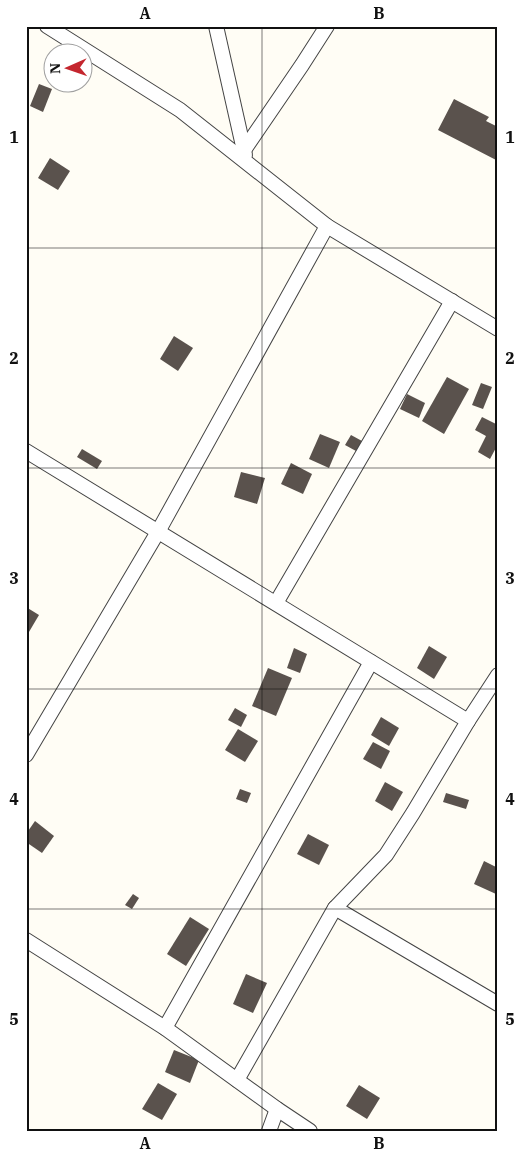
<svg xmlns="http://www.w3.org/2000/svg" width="524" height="1157" font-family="'IBM Plex Serif',serif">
<rect width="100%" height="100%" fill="#fffdf5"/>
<g fill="#5a524d">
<path d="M39 84 52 89 43 112 30 106Z"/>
<path d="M454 99 489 117 486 121 498 127V161L438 130Z"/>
<path d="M50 158 70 171 58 190 38 178Z"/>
<path d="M174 336 193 348 178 371 160 359Z"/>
<path d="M447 377 469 389 444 434 422 421Z"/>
<path d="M481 383 492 387 483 409 472 405Z"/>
<path d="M407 394 425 403 419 418 400 409Z"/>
<path d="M482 417 498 425V444L490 459 478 452 486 436 475 430Z"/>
<path d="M320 434 340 442 329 468 309 459Z"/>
<path d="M351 435 362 441 356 451 345 445Z"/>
<path d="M82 449 102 461 97 469 77 457Z"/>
<path d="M291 463 312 474 303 494 281 484Z"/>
<path d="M241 472 265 478 257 504 234 497Z"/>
<path d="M26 607 39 615 26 637Z"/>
<path d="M429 646 447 657 434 679 417 668Z"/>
<path d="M294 648 307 654 300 673 287 668Z"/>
<path d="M268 668 292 678 276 716 252 706Z"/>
<path d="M235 708 247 715 241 727 228 720Z"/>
<path d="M381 717 399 728 389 746 371 735Z"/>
<path d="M238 729 258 741 245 762 225 750Z"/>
<path d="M373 742 390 751 381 769 363 759Z"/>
<path d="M385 782 403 792 392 811 375 801Z"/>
<path d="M240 789 251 793 247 803 236 799Z"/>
<path d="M446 793 469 800 466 809 443 802Z"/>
<path d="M35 821 54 836 42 853 26 842V834Z"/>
<path d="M308 834 329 845 319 865 297 854Z"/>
<path d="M484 861 498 868V891L496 894 474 884Z"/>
<path d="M133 894 139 898 132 909 125 905Z"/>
<path d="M190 917 209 929 186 966 167 954Z"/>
<path d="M246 974 267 983 253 1013 233 1004Z"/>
<path d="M174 1050 199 1060 190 1083 165 1072Z"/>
<path d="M158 1083 177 1094 162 1120 142 1109Z"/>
<path d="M359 1085 380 1098 367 1119 346 1106Z"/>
</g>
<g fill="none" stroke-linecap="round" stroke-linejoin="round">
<g stroke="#444" stroke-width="16">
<g id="street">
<path d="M47 26 180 110 327 226 498 329"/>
<path d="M216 26 245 155"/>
<path d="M244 150 302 65 327 26"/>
<path d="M26 451 468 721"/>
<path d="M276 603 452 301"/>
<path d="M26 755 159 530 327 226"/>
<path d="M335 908 498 1004"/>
<path d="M26 940 165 1028 277 1109 310 1131"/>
<path d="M165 1028 371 662"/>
<path d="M237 1080 335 908 386 855 413 813 468 721 498 675"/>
<path d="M269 1131 277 1109"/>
</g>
</g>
<use href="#street" stroke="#fff" stroke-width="14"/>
</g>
<path fill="none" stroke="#111" stroke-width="1" stroke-opacity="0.55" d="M262 26V1131M26 248H498M26 468H498M26 689H498M26 909H498"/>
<rect width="524" height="1157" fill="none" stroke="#ffffff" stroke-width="55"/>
<g transform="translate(68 68) rotate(268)"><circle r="24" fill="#ffffff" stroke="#a0a0a0"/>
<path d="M0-4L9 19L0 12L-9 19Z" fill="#c4262e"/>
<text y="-8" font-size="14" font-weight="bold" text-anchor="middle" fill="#111111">N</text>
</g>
<rect x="28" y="28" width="468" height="1102" fill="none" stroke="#111" stroke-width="2"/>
<g font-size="16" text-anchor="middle" font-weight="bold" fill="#111">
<text x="145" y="19">A</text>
<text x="379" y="19">B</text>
<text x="14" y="143">1</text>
<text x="510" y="143">1</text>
<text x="14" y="364">2</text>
<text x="510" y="364">2</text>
<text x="14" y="584">3</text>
<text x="510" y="584">3</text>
<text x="14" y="805">4</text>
<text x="510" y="805">4</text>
<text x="14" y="1025">5</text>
<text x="510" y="1025">5</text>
<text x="145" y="1149">A</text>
<text x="379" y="1149">B</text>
</g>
</svg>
